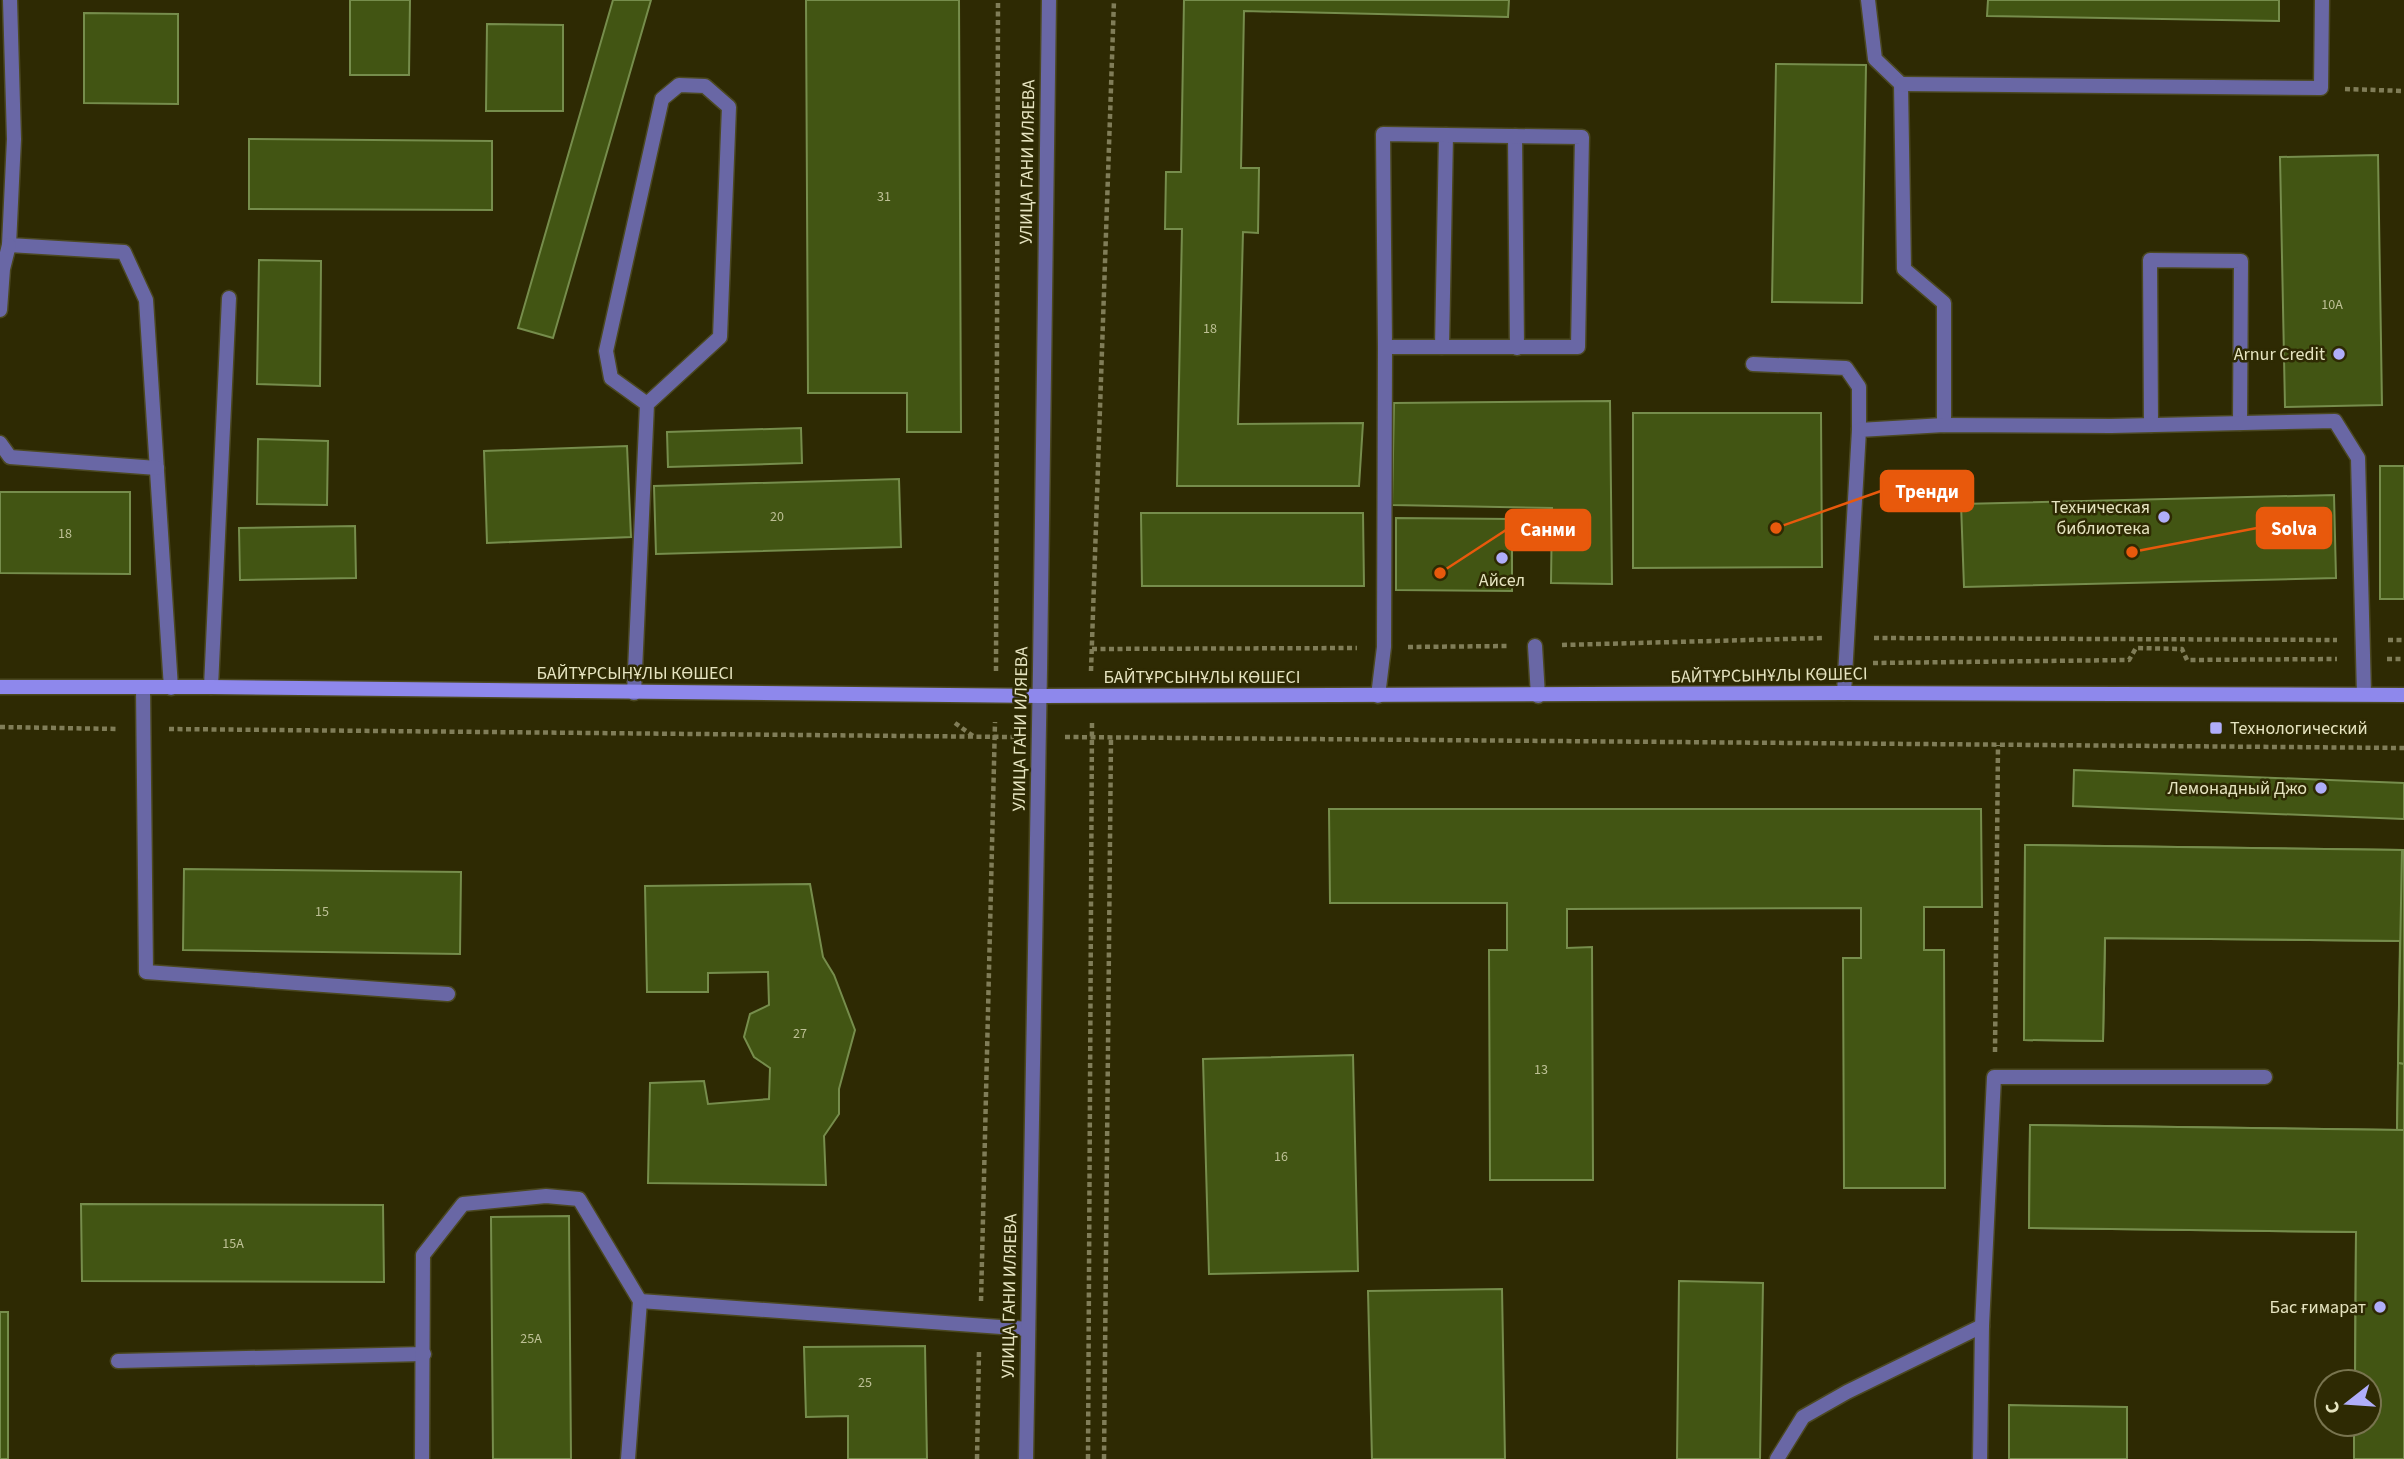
<svg xmlns="http://www.w3.org/2000/svg" width="2404" height="1459" font-family="'Source Sans 3',sans-serif">
<rect width="100%" height="100%" fill="#2e2a03"/>
<g fill="#425513" stroke="#768d4c" stroke-width="2">
<path d="M350 0H410L409 75H350Z"/>
<path d="M613 0H651L553 338 518 328Z"/>
<path d="M806 0H959L961 432H907V393H808Z"/>
<path d="M1184 0H1509L1508 17 1244 11 1241 168H1259L1258 233 1243 232 1238 424 1363 423 1359 486H1177L1182 229H1165L1166 172H1181Z"/>
<path d="M1988 0H2279V21L1987 16Z"/>
<path d="M84 13 178 14V104L84 103Z"/>
<path d="M487 24 563 25V111H486Z"/>
<path d="M1776 64 1866 65 1862 303 1772 302Z"/>
<path d="M249 139 492 141V210L249 209Z"/>
<path d="M2378 155 2382 405 2285 407 2280 157Z"/>
<path d="M259 260 321 261 320 386 257 384Z"/>
<path d="M1610 401 1612 584 1551 583 1552 508 1392 505 1394 403Z"/>
<path d="M1633 413H1821L1822 567 1633 568Z"/>
<path d="M801 428 802 463 668 467 667 432Z"/>
<path d="M258 439 328 441 327 505 257 504Z"/>
<path d="M627 446 631 537 487 543 484 451Z"/>
<rect x="2380" y="466" width="24" height="133"/>
<path d="M899 479 901 547 656 554 654 486Z"/>
<path d="M0 492H130V574L0 573Z"/>
<path d="M2334 495 2336 578 1964 587 1961 504Z"/>
<path d="M1141 513H1363L1364 586H1142Z"/>
<path d="M1396 518 1512 519V591L1396 590Z"/>
<path d="M355 526 356 578 240 580 239 528Z"/>
<path d="M2074 770 2404 783V819L2073 806Z"/>
<path d="M1329 809H1981L1982 907H1924V950H1944L1945 1188H1844L1843 958H1861V908L1567 909V948L1592 947 1593 1180H1490L1489 950H1507V903H1330Z"/>
<path d="M2025 845 2402 850 2400 941 2105 938 2103 1041 2024 1040Z"/>
<path d="M2025 845 2404 850V1459H2354V1424H2369V1382H2355L2356 1232 2029 1228 2030 1125 2397 1130 2400 941 2105 938 2103 1041 2024 1040Z"/>
<path d="M2402 850H2404V1064L2398 1063Z"/>
<path d="M184 869 461 872 460 954 183 950Z"/>
<path d="M810 884 823 957 834 975 855 1030 839 1089V1114L824 1136 826 1185 648 1183 650 1083 704 1081 708 1104 769 1099 770 1068 754 1057 744 1037 750 1014 769 1005 768 972 708 973V992H647L645 886Z"/>
<path d="M1353 1055 1358 1271 1209 1274 1203 1059Z"/>
<path d="M2398 1063 2404 1064V1130H2397Z"/>
<path d="M2030 1125 2404 1130V1459H2354V1424H2369V1382H2355L2356 1232 2029 1228Z"/>
<path d="M81 1204 383 1205 384 1282 82 1281Z"/>
<path d="M569 1216 571 1459H493L491 1217Z"/>
<path d="M1679 1281 1763 1283 1760 1459H1677Z"/>
<path d="M1502 1289 1505 1459H1372L1368 1291Z"/>
<rect x="0" y="1312" width="8" height="147"/>
<path d="M925 1346 927 1459H848V1416L806 1417 804 1347Z"/>
<path d="M2009 1405 2127 1407V1459H2009Z"/>
</g>
<g fill="none" stroke-linecap="round" stroke-linejoin="round">
<g stroke="#4b4821" stroke-width="17">
<g id="service">
<path d="M10 0 14 139 9 245 124 252 146 300 171 688"/>
<path d="M1868 0 1875 59 1901 84 1904 269 1944 303V425"/>
<path d="M1901 84 2321 88 2322 0"/>
<path d="M1515 136 1517 348"/>
<path d="M0 310 3 269 9 245"/>
<path d="M1442 347 1446 135"/>
<path d="M1753 364 1846 368 1859 387V430"/>
<path d="M2151 425 2150 260 2241 261 2240 423"/>
<path d="M0 443 10 457 157 468"/>
<path d="M1535 646 1538 696"/>
<path d="M211 687 229 298"/>
<path d="M143 688 146 972 448 994"/>
<path d="M634 693 647 404 720 337 729 107 705 86 679 85 662 99 606 351 611 378 647 404"/>
<path d="M1844 693 1859 430 1944 425 2111 426 2335 421 2358 458 2364 694"/>
<path d="M1378 696 1384 647 1385 347 1383 134 1582 137 1578 347H1385"/>
<path d="M640 1301 1028 1329"/>
<path d="M118 1361 424 1354"/>
<path d="M422 1459 423 1255 463 1204 546 1196 579 1199 640 1301 628 1459"/>
<path d="M1777 1459 1803 1417 1847 1392 1982 1326"/>
<path d="M1980 1459 1982 1326 1994 1077H2265"/>
</g>
</g>
<g stroke="#4b4821" stroke-width="17">
<path id="tertiary" d="M1026 1459 1040 669 1049 0"/>
</g>
<g stroke="#4b4821" stroke-width="17">
<path id="secondary" d="M0 687H211L1040 696 1844 693 2404 695"/>
</g>
<g stroke="#807d58" stroke-width="4.5" stroke-dasharray="5 3.5" stroke-linecap="butt">
<path d="M2345 89 2404 91"/>
<path d="M1874 638 2337 640"/>
<path d="M2388 640H2404"/>
<path d="M1562 645 1823 638"/>
<path d="M1408 647 1508 646"/>
<path d="M1092 649 1357 648"/>
<path d="M2387 659H2404"/>
<path d="M1873 663 2129 660 2136 648 2182 649 2187 660 2337 659"/>
<path d="M996 671 998 0"/>
<path d="M1091 671 1114 0"/>
<path d="M955 723 973 736"/>
<path d="M0 727 118 729"/>
<path d="M169 729 1014 737"/>
<path d="M1065 737 2404 748"/>
<path d="M1995 1052 1998 745"/>
<path d="M981 1301 995 722"/>
<path d="M977 1459 979 1351"/>
<path d="M1088 1459 1092 721"/>
<path d="M1104 1459 1111 738"/>
</g>
<use href="#service" stroke="#6967a5" stroke-width="14"/>
<use href="#tertiary" stroke="#6967a5" stroke-width="14"/>
<use href="#secondary" stroke="#8e88ec" stroke-width="14"/>
</g>
<g fill="#b0aefa" stroke="#2e2a03" stroke-width="2.5">
<circle cx="2339" cy="354" r="7"/>
<circle cx="2164" cy="517" r="7"/>
<circle cx="1502" cy="558" r="7"/>
<rect x="2209" y="721" width="14" height="14" rx="3.5"/>
<circle cx="2321" cy="788" r="7"/>
<circle cx="2380" cy="1307" r="7"/>
</g>
<g text-anchor="middle" stroke-width="5" stroke-linejoin="round" paint-order="stroke">
<g font-size="14" fill="#bdc095">
<text x="884" y="201">31</text>
<text x="2332" y="309">10А</text>
<text x="1210" y="333">18</text>
<text x="777" y="521">20</text>
<text x="65" y="538">18</text>
<text x="322" y="916">15</text>
<text x="800" y="1038">27</text>
<text x="1541" y="1074">13</text>
<text x="1281" y="1161">16</text>
<text x="233" y="1248">15А</text>
<text x="531" y="1343">25А</text>
<text x="865" y="1387">25</text>
</g>
<g font-size="18" fill="#e6e4c0" stroke="#2e2a03">
<text transform="translate(1027 162) rotate(-89)" y="6">УЛИЦА ГАНИ ИЛЯЕВА</text>
<text x="635" y="679">БАЙТҰРСЫНҰЛЫ КӨШЕСІ</text>
<text transform="translate(1769 675) rotate(-1)" y="6">БАЙТҰРСЫНҰЛЫ КӨШЕСІ</text>
<text x="1202" y="683">БАЙТҰРСЫНҰЛЫ КӨШЕСІ</text>
<text transform="translate(1020 729) rotate(-89)" y="6">УЛИЦА ГАНИ ИЛЯЕВА</text>
<text transform="translate(1009 1296) rotate(-89)" y="6">УЛИЦА ГАНИ ИЛЯЕВА</text>
</g>
<g font-size="18" fill="#e6e4c0" stroke="#2e2a03" text-anchor="end">
<text x="2325" y="360">Arnur Credit</text>
<text x="2150" y="513">Техническая<tspan x="2150" dy="21">библиотека</tspan></text>
<text x="1502" y="586" text-anchor="middle">Айсел</text>
<text x="2230" y="734" text-anchor="start">Технологический</text>
<text x="2307" y="794">Лемонадный Джо</text>
<text x="2366" y="1313">Бас ғимарат</text>
</g>
</g>
<path fill="none" stroke="#e8590c" stroke-width="2.5" d="M1776 528L1881 491M2132 552L2257 528M1440 573L1506 530"/>
<g fill="#e8590c" stroke="#2e2a03" stroke-width="2.5">
<circle cx="1776" cy="528" r="7"/>
<circle cx="2132" cy="552" r="7"/>
<circle cx="1440" cy="573" r="7"/>
</g>
<g fill="#e8590c" stroke="#e8590c" stroke-width="2.5">
<rect x="1881" y="471" width="92" height="40" rx="7"/>
<rect x="2257" y="508" width="74" height="40" rx="7"/>
<rect x="1506" y="510" width="84" height="40" rx="7"/>
</g>
<g font-size="19" text-anchor="middle" font-weight="bold" fill="#fff">
<text x="1927" y="498">Тренди</text>
<text x="2294" y="535">Solva</text>
<text x="1548" y="536">Санми</text>
</g>
<g transform="translate(2348 1403) rotate(253)"><circle r="33" fill="#2e2a03" stroke="#78744f" stroke-width="2"/>
<path d="M0-5L12 26L0 18L-12 26Z" fill="#b0aefa"/>
<text y="-10" font-size="19" font-weight="bold" text-anchor="middle" fill="#e6e4c0">С</text>
</g>
</svg>
